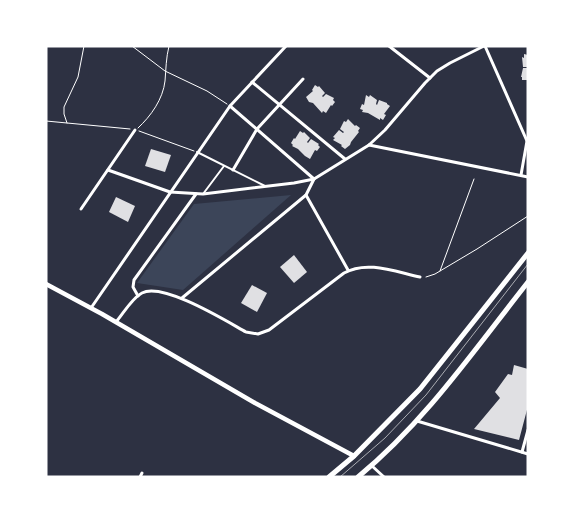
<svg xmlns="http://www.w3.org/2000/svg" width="574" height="523" font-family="Signika,sans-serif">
<rect width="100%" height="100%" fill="#2d3142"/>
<path fill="#3c4559" d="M291 195 183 290 137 283 194 204Z"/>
<g fill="#e0e0e3">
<path d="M524 54 528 55V67H523L522 57 524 58Z"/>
<path d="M523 68H528L527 80H522V77H521Z"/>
<path d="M315 85 318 87 319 86 325 93 322 96 323 97 326 94 334 98 333 100 335 102 332 106 331 105 326 113 323 111 322 113 313 103 309 102 306 97 313 91 312 90Z"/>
<path d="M366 95 369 97 370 95 377 100 376 104 377 105 379 100 387 103V104L390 106 384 114 386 115 383 120 380 118V120L368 113 362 112 363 110 360 109 362 104 364 105Z"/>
<path d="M348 119 355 126 356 125 360 128 358 131 359 132 351 142 350 145 345 149 341 146 342 145 333 140 335 138 333 137 339 130 343 133 344 132 340 129 344 121 346 122Z"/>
<path d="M300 131 303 133 304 132 310 138 307 142 308 143 311 139 319 144 318 145 320 147 317 151 315 150 310 159 305 156 298 149 292 146 293 145 291 143 294 138 295 139Z"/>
<path d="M151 149 171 155 165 172 145 166Z"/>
<path d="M116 197 135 206 128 222 109 212Z"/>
<path d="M294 255 307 272 294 283 280 267Z"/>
<path d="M252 285 267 293 257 312 241 303Z"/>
<path d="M514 365 528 369V406L519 440 474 429 500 398 495 392 508 374 512 375Z"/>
</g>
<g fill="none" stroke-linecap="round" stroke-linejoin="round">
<g stroke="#fff" stroke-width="1">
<path d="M132 46 165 71 207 91 227 104"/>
<path d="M46 121 130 129"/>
<path d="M67 123 64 114V107L78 77 84 46"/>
<path d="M138 128C151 116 163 99 165 81 166 69 166 58 169 46"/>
<path d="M139 131 194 151"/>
<path d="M440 271 474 179"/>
<path d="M426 277 435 274 477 249 528 216"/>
</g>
<g stroke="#fff" stroke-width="2">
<path d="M197 152 265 186"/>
<path d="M203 194 224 166"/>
</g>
<g stroke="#fff" stroke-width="3">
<path d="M389 46 430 78"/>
<path d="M485 46 527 141"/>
<path d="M252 82 345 159"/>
<path d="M369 145 528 177"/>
<path d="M108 170 170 192 203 194 294 183 314 179 369 145 385 130 425 83 437 71 450 63 484 46"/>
<path d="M233 170 257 129 303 79"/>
<path d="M521 175 527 141"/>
<path d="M306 195 348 270"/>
<path d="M81 209 135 130"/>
<path d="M138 296 133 287 134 280 196 194"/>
<path d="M182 298 306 195 314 179 230 106"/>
<path d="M91 308 230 106 286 46"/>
<path d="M116 322C123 314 132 298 142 293 163 282 226 321 246 332L258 334 269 330 344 273C367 260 396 272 420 277"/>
<path d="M417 421 528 454"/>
<path d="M522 452 528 430"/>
<path d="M372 466 384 477"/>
<path d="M140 477 142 473"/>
</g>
<path stroke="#fff" stroke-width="4.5" d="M46 284 102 314 255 403 354 456"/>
<g stroke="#fff" stroke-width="5">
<path d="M329 477 354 456 420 389 528 253"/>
<path d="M358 477C425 422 475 349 528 282"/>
</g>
<path stroke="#abadb3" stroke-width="1" d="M340 477 385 438 426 395 528 264"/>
</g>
<rect width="574" height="523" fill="none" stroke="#ffffff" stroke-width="95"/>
</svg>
